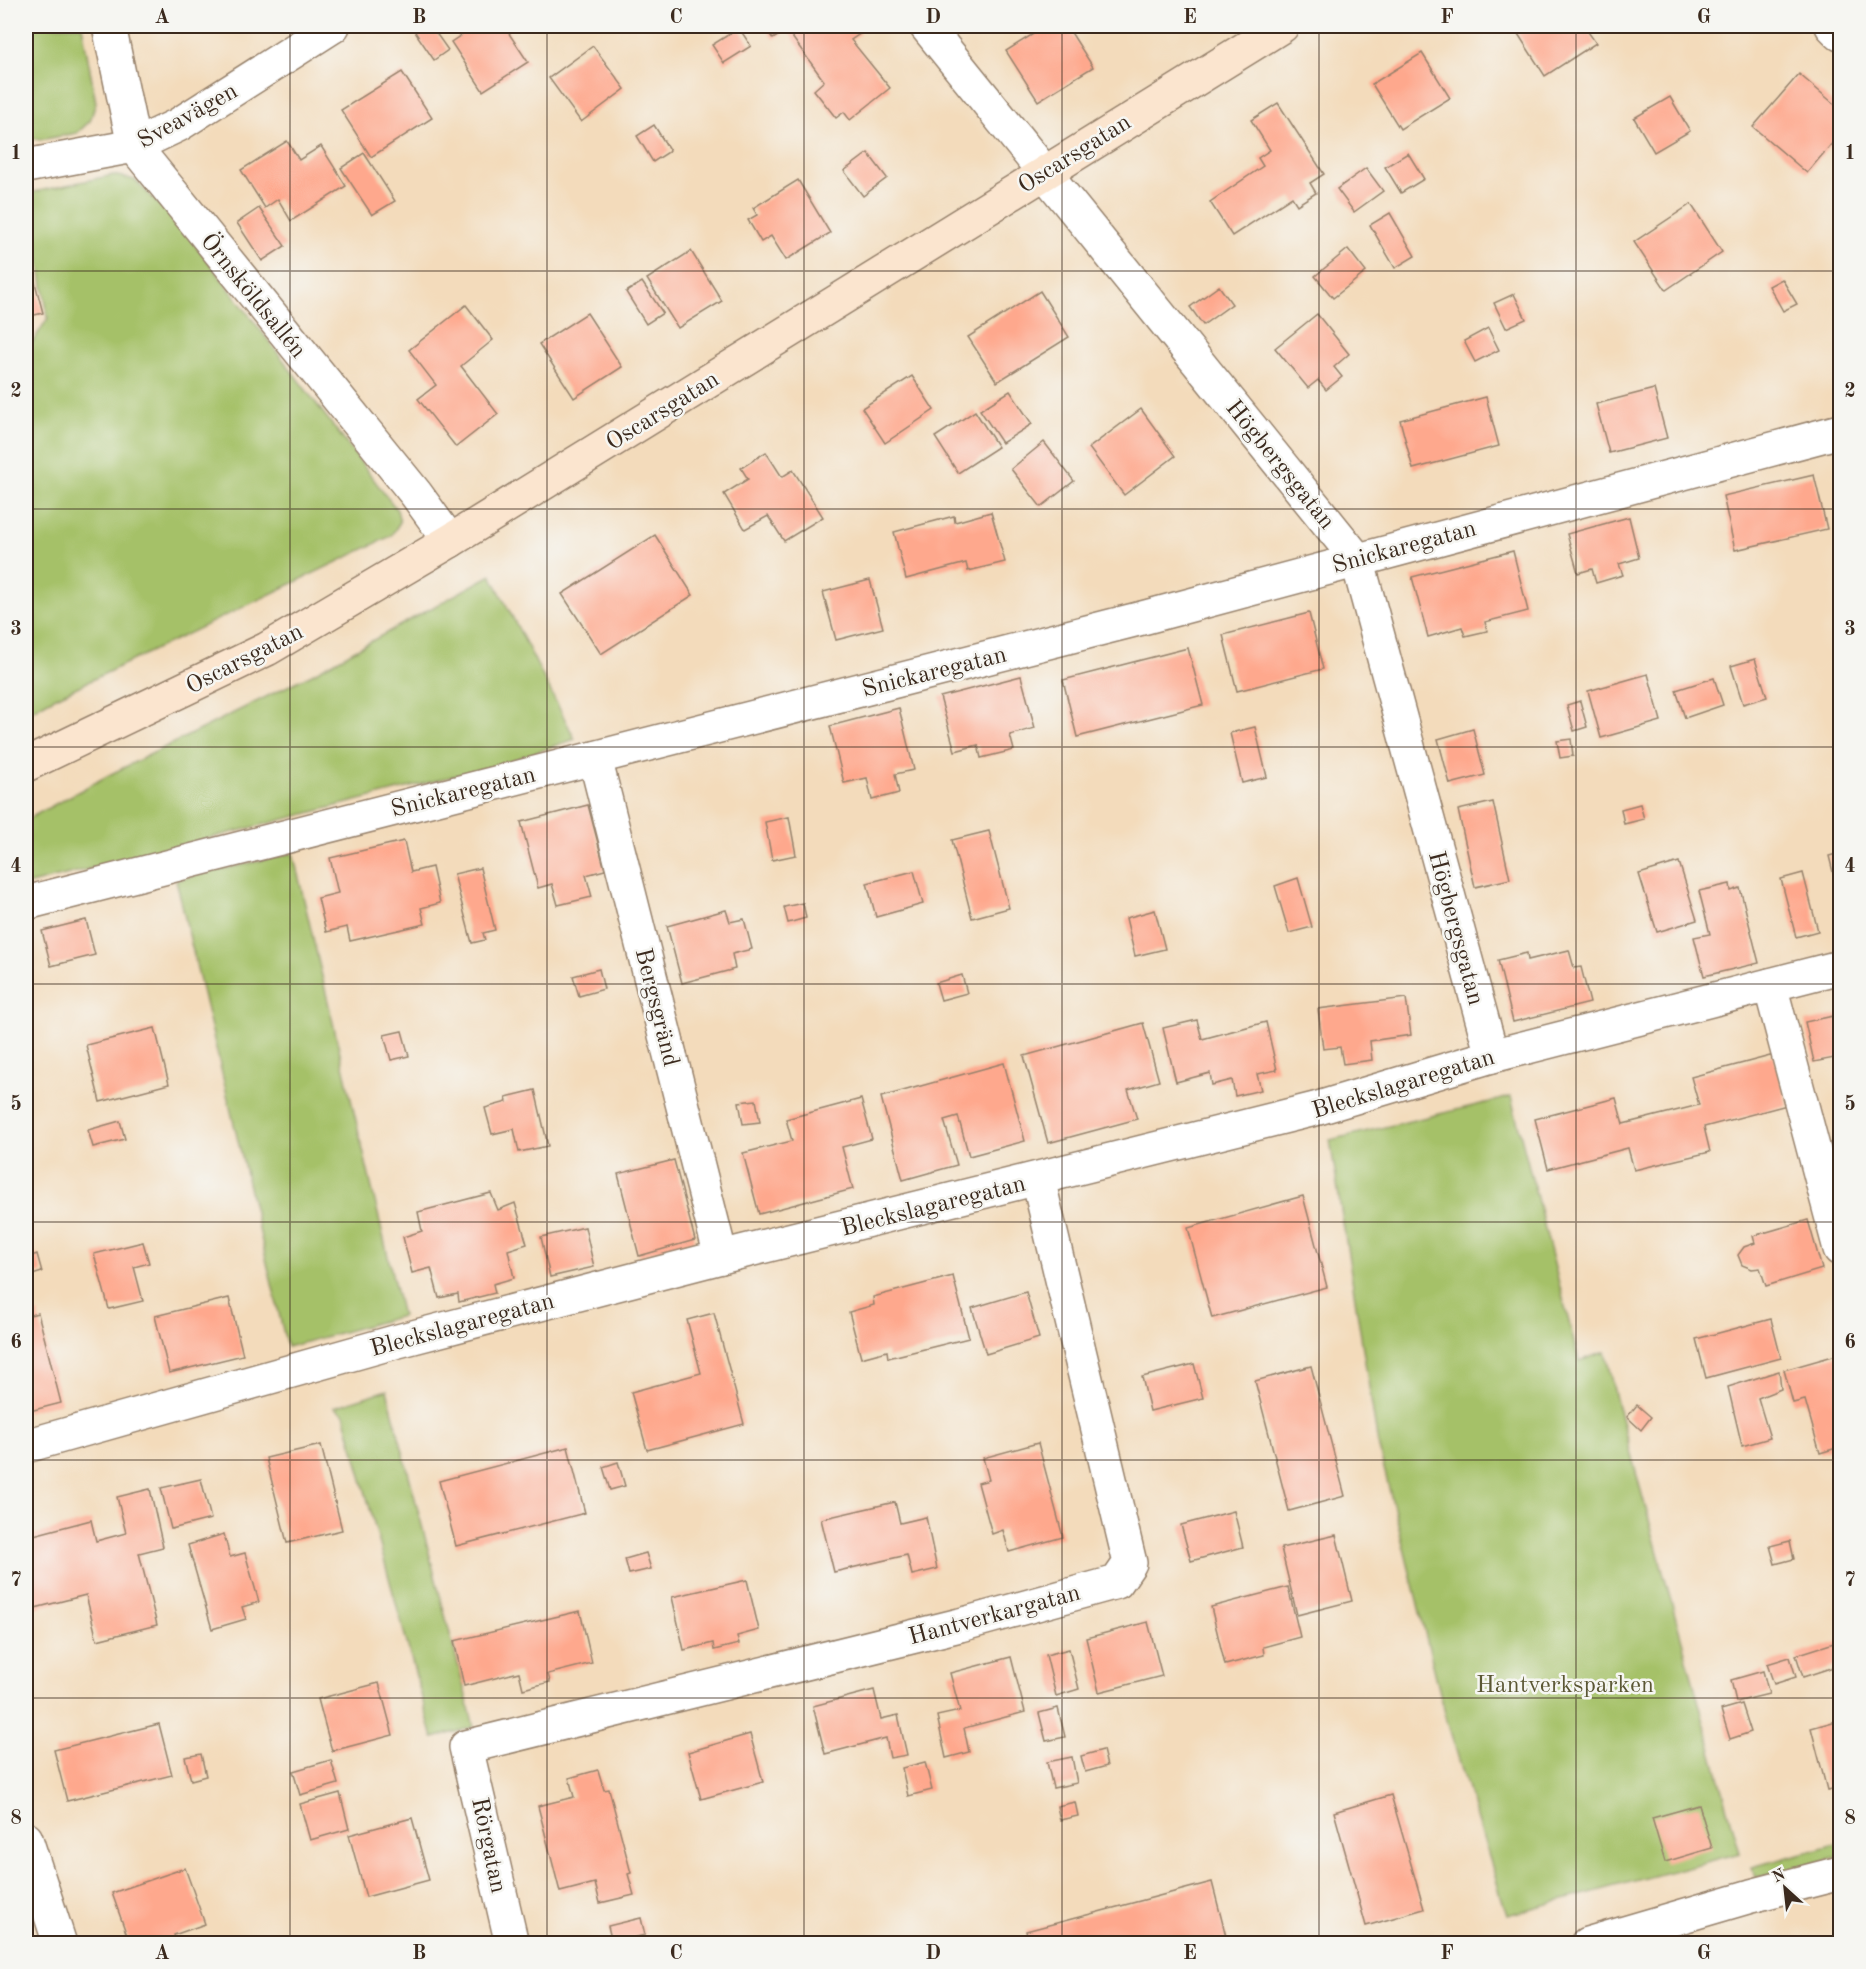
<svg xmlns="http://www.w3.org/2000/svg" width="1866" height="1969" font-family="'Old Standard TT',serif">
<rect width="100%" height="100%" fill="#f6f6f2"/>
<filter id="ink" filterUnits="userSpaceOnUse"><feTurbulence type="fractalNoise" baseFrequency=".0167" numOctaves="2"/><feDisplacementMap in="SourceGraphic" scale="12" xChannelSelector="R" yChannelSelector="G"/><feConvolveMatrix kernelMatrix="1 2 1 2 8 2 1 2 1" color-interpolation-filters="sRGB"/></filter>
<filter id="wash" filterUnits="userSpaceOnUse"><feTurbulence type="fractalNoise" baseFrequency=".008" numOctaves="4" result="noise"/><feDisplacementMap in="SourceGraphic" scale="24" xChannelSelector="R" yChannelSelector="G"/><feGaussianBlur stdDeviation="1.35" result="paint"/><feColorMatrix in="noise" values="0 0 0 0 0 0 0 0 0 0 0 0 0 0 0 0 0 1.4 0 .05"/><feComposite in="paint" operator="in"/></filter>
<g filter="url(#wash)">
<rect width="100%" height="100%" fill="#f3dbbb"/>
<g fill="#a5c168" stroke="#707643" stroke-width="1.5">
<path d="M26 26H82L96 103 90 121 77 133 40 140 26 137Z"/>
<path d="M113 175 135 180 186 232 397 510 400 522 391 536 48 701 26 714V352L48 318 29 193Z"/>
<path d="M491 575 575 739 501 764 26 885V820L109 775 312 674Z"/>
<path d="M293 853 402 1316 287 1347 176 880Z"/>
<path d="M1511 1097 1579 1361 1605 1352 1617 1403 1740 1853 1507 1915 1447 1721 1378 1444 1330 1140Z"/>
<path d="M387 1390 474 1727 433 1738 344 1414 334 1407Z"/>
<path d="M1840 1843V1856L1755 1879 1752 1867Z"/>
</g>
<g id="blocks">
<g fill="#fea88d">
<path d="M424 26H431L448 50 434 60 415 32Z"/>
<path d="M475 26H504L528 62 483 91 451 42Z"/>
<path d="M764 26H856L861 33 851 40 890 88 850 120 844 112 836 118 814 90 824 81 787 30 773 39Z"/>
<path d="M1046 26H1067L1093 67 1038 101 1006 51Z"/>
<path d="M1513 26H1584L1596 43 1545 76Z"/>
<path d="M739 28 751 46 724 63 712 45Z"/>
<path d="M593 46 625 89 581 122 549 78Z"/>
<path d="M1422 53 1450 98 1400 129 1372 84Z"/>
<path d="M402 72 432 118 371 157 341 110Z"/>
<path d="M1799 74 1840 109V134L1807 173 1753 127Z"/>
<path d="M1670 97 1690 131 1654 152 1634 118Z"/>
<path d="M1278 103 1324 174 1310 183 1316 193 1297 205 1292 197 1232 236 1210 202 1263 166 1258 158 1270 150 1251 120Z"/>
<path d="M654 125 670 151 653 162 637 136Z"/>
<path d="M287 141 299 160 321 146 346 186 291 221 278 199 265 208 241 170Z"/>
<path d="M364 153 395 201 372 215 341 168Z"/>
<path d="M868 153 887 178 863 196 844 171Z"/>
<path d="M1408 153 1424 179 1401 193 1385 167Z"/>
<path d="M1366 168 1383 191 1354 212 1337 189Z"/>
<path d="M798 180 830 233 786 260 771 236 761 242 748 220 757 215 753 208Z"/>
<path d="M1691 204 1722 252 1666 290 1634 242Z"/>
<path d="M259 208 285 246 262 261 237 223Z"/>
<path d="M1390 213 1415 256 1395 268 1370 225Z"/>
<path d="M1348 249 1366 272 1333 298 1315 276Z"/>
<path d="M691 251 722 301 678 328 647 279Z"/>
<path d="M34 279 43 313 26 317V281Z"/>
<path d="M1782 279 1797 304 1783 311 1769 286Z"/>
<path d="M642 282 663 313 646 324 626 292Z"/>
<path d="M1219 286 1232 304 1203 325 1190 307Z"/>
<path d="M1040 291 1069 337 997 382 968 337Z"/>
<path d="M1514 294 1526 319 1506 328 1494 303Z"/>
<path d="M466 305 493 340 461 366 498 414 456 447 418 399 436 385 409 350Z"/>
<path d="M587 313 622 367 574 398 539 344Z"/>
<path d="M1317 314 1349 354 1334 367 1342 377 1326 390 1318 380 1308 388 1275 348Z"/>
<path d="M1488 328 1499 350 1475 362 1464 341Z"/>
<path d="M912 376 934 410 885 443 862 408Z"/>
<path d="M1654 389 1667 438 1609 453 1596 404Z"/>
<path d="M1010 391 1032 424 1002 443 980 410Z"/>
<path d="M1486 397 1499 446 1413 469 1400 420Z"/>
<path d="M1141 409 1175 456 1124 495 1089 448Z"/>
<path d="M975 411 998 447 958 473 935 437Z"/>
<path d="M1044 442 1074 481 1041 507 1011 469Z"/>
<path d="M766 452 782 477 793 470 823 517 784 541 768 516 745 529 724 494 748 479 741 468Z"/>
<path d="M1814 475 1827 529 1735 550 1723 496Z"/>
<path d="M991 512 1005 562 968 571 966 563 906 579 894 532 954 516 955 522Z"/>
<path d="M1629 517 1639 558 1619 564 1623 575 1596 583 1592 569 1578 573 1567 534Z"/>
<path d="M655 535 693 595 601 654 562 594Z"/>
<path d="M1513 551 1528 611 1485 622 1487 631 1465 636 1462 627 1428 637 1412 577Z"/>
<path d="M870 580 883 628 836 640 823 592Z"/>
<path d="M1309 613 1323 669 1237 691 1223 635Z"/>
<path d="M1188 648 1203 705 1077 737 1063 680Z"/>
<path d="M1755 659 1767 697 1743 704 1731 666Z"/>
<path d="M1648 674 1661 721 1601 738 1588 691Z"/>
<path d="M1021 676 1035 728 1010 735 1014 750 981 758 978 745 955 751 940 697Z"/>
<path d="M1714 678 1723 705 1685 718 1676 690Z"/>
<path d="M1580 701 1587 727 1574 731 1567 705Z"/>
<path d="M899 708 914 770 895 774 899 793 872 800 867 778 844 783 830 726Z"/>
<path d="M1255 727 1267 777 1242 783 1230 733Z"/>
<path d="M1473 729 1485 775 1450 784 1438 739Z"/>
<path d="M1571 739 1573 756 1560 758 1557 741Z"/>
<path d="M1493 802 1510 879 1475 887 1458 810Z"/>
<path d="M1640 804 1644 819 1624 824 1621 809Z"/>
<path d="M588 805 605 870 586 875 592 897 558 905 552 884 538 888 521 822Z"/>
<path d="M789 817 796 855 772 860 765 822Z"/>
<path d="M989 831 1009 908 972 918 952 840Z"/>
<path d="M404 841 411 872 432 867 440 903 421 908 425 924 350 941 347 927 326 932 318 898 338 893 330 858Z"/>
<path d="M1840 853V900L1829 856Z"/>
<path d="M1679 862 1697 920 1657 932 1639 874Z"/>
<path d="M480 868 495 930 483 933 485 940 472 943 454 874Z"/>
<path d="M914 871 923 904 876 917 867 883Z"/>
<path d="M1803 873 1818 931 1796 937 1781 879Z"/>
<path d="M1298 878 1312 927 1289 933 1275 886Z"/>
<path d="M1730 884 1731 891 1740 888 1759 963 1704 976 1694 937 1710 934 1699 891Z"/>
<path d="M803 903 806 918 788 923 784 907Z"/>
<path d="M726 910 730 922 744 919 752 949 732 954 735 969 682 983 667 926Z"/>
<path d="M1155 910 1165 949 1135 956 1126 918Z"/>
<path d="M86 920 95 955 51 966 42 931Z"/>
<path d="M1569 950 1574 968 1581 967 1590 1003 1513 1022 1498 960 1527 953 1528 960Z"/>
<path d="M599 969 604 989 579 996 573 976Z"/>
<path d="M962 975 967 993 941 1000 936 983Z"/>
<path d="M1406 998 1411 1035 1370 1041 1372 1060 1343 1064 1340 1047 1323 1049 1318 1009Z"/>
<path d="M26 1000 33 1021 26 1023Z"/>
<path d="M1838 1015 1840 1029V1057L1814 1062 1805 1022Z"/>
<path d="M1197 1020 1202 1039 1266 1022 1277 1070 1257 1074 1261 1090 1235 1096 1232 1080 1212 1085 1210 1073 1176 1082 1163 1028Z"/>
<path d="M1143 1023 1159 1081 1128 1090 1137 1119 1048 1143 1024 1056Z"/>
<path d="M155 1028 169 1084 100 1102 86 1045Z"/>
<path d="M402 1031 409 1056 391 1060 384 1035Z"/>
<path d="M1774 1055 1787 1105 1704 1127 1710 1152 1634 1170 1628 1148 1548 1169 1535 1119 1616 1098 1623 1124 1699 1105 1691 1077Z"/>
<path d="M1004 1063 1025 1141 969 1156 958 1116 944 1120 957 1165 903 1180 881 1097Z"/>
<path d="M535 1090 548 1146 519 1152 514 1129 492 1134 485 1108 507 1102 506 1097Z"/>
<path d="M861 1099 872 1139 842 1147 853 1189 759 1214 743 1153 792 1141 786 1119Z"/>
<path d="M756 1100 760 1122 743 1124 739 1102Z"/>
<path d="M120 1121 125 1139 93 1147 88 1130Z"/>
<path d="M674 1160 695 1240 639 1256 618 1174Z"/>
<path d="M491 1193 498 1210 515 1203 527 1244 508 1250 514 1278 493 1284 495 1293 459 1302 458 1294 439 1298 431 1268 412 1273 403 1237 422 1231 418 1212Z"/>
<path d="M1303 1196 1327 1287 1212 1318 1188 1228Z"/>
<path d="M1808 1220 1822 1269 1766 1286 1760 1268 1752 1269 1742 1265 1738 1255 1744 1247 1755 1243 1753 1236Z"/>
<path d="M585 1227 594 1267 550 1277 541 1237Z"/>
<path d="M143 1242 149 1263 134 1267 143 1301 109 1309 94 1254Z"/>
<path d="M37 1254 42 1272 26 1277V1258Z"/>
<path d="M953 1276 969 1338 888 1358 887 1351 861 1358 849 1312 874 1305 873 1297Z"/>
<path d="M1026 1292 1039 1338 986 1354 972 1308Z"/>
<path d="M229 1298 243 1355 169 1373 155 1316Z"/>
<path d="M38 1313 61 1403 26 1412V1316Z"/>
<path d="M714 1313 744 1424 647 1450 631 1392 701 1373 687 1320Z"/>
<path d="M1771 1319 1781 1358 1706 1378 1696 1339Z"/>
<path d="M1840 1354V1447L1820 1453 1805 1400 1793 1403 1784 1370Z"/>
<path d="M1194 1364 1203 1398 1150 1411 1142 1377Z"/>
<path d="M1311 1366 1345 1496 1289 1511 1255 1381Z"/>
<path d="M1779 1371 1781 1389 1758 1398 1770 1438 1742 1446 1728 1387Z"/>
<path d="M1637 1405 1651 1417 1641 1430 1627 1417Z"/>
<path d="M1038 1443 1063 1537 1009 1552 1003 1530 992 1534 978 1483 989 1480 983 1458Z"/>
<path d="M321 1445 342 1530 287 1543 266 1458Z"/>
<path d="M568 1447 585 1513 456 1546 439 1481Z"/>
<path d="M618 1462 625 1486 610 1490 603 1467Z"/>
<path d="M201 1479 211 1519 171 1529 161 1488Z"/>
<path d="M150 1489 163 1547 139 1553 157 1625 97 1640 86 1595 35 1608 26 1570V1537L91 1520 96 1541 126 1533 117 1497Z"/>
<path d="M895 1502 900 1523 926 1517 937 1569 912 1575 907 1555 834 1572 821 1519Z"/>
<path d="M1234 1511 1243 1547 1191 1561 1181 1525Z"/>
<path d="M224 1534 230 1557 245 1553 259 1602 242 1607 246 1619 212 1629 188 1545Z"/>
<path d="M1336 1535 1352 1601 1297 1615 1281 1548Z"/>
<path d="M1790 1541 1794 1559 1775 1564 1770 1546Z"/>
<path d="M646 1553 651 1569 629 1574 625 1559Z"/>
<path d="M747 1580 759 1630 737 1636 739 1644 714 1650 713 1643 684 1650 672 1597Z"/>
<path d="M1288 1587 1300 1637 1263 1647 1264 1655 1225 1665 1211 1607Z"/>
<path d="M580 1611 592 1663 548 1674 550 1682 523 1689 519 1672 464 1686 454 1641Z"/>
<path d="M1148 1622 1162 1676 1099 1692 1086 1638Z"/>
<path d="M1840 1641V1665L1803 1677 1796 1655Z"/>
<path d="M1069 1649 1079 1689 1056 1696 1046 1655Z"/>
<path d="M1011 1657 1025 1712 964 1728 969 1752 946 1758 937 1716 960 1711 950 1673Z"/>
<path d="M1790 1657 1796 1677 1774 1684 1767 1664Z"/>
<path d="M1763 1671 1769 1694 1736 1702 1731 1680Z"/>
<path d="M379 1683 393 1735 332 1751 318 1699Z"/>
<path d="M874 1690 881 1719 898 1715 907 1755 890 1758 886 1738 825 1754 813 1706Z"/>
<path d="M1742 1704 1751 1732 1730 1739 1721 1710Z"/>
<path d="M1058 1708 1065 1737 1046 1741 1039 1713Z"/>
<path d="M1840 1720V1787L1827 1790 1811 1728Z"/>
<path d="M159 1724 172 1775 67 1801 54 1750Z"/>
<path d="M750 1734 763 1782 701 1799 688 1752Z"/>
<path d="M1103 1750 1107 1766 1085 1772 1081 1756Z"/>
<path d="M201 1754 206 1776 191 1780 185 1757Z"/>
<path d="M1072 1757 1077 1783 1053 1788 1047 1762Z"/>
<path d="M331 1760 338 1784 300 1795 293 1771Z"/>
<path d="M925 1762 932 1790 908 1796 902 1768Z"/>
<path d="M598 1770 604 1790 609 1789 631 1873 628 1874 634 1895 600 1903 595 1883 560 1892 538 1806 574 1797 569 1778Z"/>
<path d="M340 1793 349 1829 310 1840 300 1804Z"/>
<path d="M1391 1795 1424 1909 1366 1926 1334 1812Z"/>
<path d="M1075 1802 1078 1816 1060 1820 1057 1806Z"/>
<path d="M1699 1805 1712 1848 1665 1862 1652 1818Z"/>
<path d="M412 1818 429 1880 366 1897 349 1835Z"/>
<path d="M185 1868 205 1924 174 1935 177 1944H130L112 1893Z"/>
<path d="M1212 1882 1228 1944H1029L1026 1931Z"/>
<path d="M641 1918 645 1935 612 1943 608 1926Z"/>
</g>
</g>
</g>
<g filter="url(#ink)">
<use href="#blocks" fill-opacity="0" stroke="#97826c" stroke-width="1.5"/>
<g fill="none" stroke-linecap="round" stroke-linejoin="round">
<g stroke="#97826c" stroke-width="36">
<g id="minor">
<path d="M109 26 134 146 416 494 450 541"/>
<path d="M926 26 1357 559 1492 1056"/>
<path d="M1832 26 1840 34"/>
<path d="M26 166 134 146 178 125 333 26"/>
<path d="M595 758 721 1257"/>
<path d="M26 903 1146 617 1840 431"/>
<path d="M1770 985 1840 1249"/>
<path d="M26 1446 398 1341 721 1257 1315 1109 1492 1056 1840 967"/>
<path d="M26 1839 60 1944"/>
<path d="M512 1944 466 1747 960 1625 1117 1582 1130 1563 1038 1179"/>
</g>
</g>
<g stroke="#97826c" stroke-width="36">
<path id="tertiary" d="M1587 1944 1751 1896 1840 1873"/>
</g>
<g stroke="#97826c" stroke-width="36">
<path id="secondary" d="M26 765 267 649 450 541 1282 26"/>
</g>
<use href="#minor" stroke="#fff" stroke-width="33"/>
<use href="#tertiary" stroke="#fff" stroke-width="33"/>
<use href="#secondary" stroke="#fbe5cf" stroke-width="33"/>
</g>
</g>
<path fill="none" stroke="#3b2a1e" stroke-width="1.5" stroke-opacity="0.55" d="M290 26V1944M547 26V1944M804 26V1944M1062 26V1944M1319 26V1944M1576 26V1944M26 271H1840M26 509H1840M26 747H1840M26 984H1840M26 1222H1840M26 1460H1840M26 1698H1840"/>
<g text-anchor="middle" stroke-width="5" stroke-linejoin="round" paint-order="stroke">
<g font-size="24" fill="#3b2a1e" stroke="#f6f6f2">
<text transform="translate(187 115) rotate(-29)" y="8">Sveavägen</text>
<text transform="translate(1074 153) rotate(-32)" y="8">Oscarsgatan</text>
<text transform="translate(254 295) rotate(51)" y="8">Örnsköldsallén</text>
<text transform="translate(662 410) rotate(-32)" y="8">Oscarsgatan</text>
<text transform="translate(1281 464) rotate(51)" y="8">Högbergsgatan</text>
<text transform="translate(1404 546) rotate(-15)" y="8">Snickaregatan</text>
<text transform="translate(244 658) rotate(-27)" y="8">Oscarsgatan</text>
<text transform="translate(934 671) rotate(-14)" y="8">Snickaregatan</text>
<text transform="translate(463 791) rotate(-14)" y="8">Snickaregatan</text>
<text transform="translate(1457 928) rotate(75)" y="8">Högbergsgatan</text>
<text transform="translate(658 1007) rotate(76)" y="8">Bergsgränd</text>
<text transform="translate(1403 1083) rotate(-17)" y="8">Bleckslagaregatan</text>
<text transform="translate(933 1205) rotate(-14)" y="8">Bleckslagaregatan</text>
<text transform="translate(462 1324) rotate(-15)" y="8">Bleckslagaregatan</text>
<text transform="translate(994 1614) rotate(-15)" y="8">Hantverkargatan</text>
<text transform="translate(490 1845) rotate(78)" y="8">Rörgatan</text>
</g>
<g font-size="24" fill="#5b5734" stroke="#f6f6f2">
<text x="1565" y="1692">Hantverksparken</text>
</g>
</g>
<rect width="1866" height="1969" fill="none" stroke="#f6f6f2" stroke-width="66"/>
<g transform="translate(1785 1888) rotate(333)" stroke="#f6f6f2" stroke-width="4.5" paint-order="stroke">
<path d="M0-4.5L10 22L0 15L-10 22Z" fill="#3b2a1e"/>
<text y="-9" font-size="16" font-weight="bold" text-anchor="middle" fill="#3b2a1e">N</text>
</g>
<rect x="33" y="33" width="1800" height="1903" fill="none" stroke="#3b2a1e" stroke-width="2"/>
<g font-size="20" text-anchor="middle" font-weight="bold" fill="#3b2a1e">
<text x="162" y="23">A</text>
<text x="419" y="23">B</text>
<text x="676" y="23">C</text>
<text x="933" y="23">D</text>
<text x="1190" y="23">E</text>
<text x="1447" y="23">F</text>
<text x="1704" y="23">G</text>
<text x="16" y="159">1</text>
<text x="1850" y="159">1</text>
<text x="16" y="397">2</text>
<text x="1850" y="397">2</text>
<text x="16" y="635">3</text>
<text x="1850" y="635">3</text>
<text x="16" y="872">4</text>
<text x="1850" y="872">4</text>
<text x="16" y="1110">5</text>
<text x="1850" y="1110">5</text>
<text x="16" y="1348">6</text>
<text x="1850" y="1348">6</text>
<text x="16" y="1586">7</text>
<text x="1850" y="1586">7</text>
<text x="16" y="1824">8</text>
<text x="1850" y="1824">8</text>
<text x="162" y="1959">A</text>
<text x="419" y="1959">B</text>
<text x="676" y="1959">C</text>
<text x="933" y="1959">D</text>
<text x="1190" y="1959">E</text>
<text x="1447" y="1959">F</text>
<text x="1704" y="1959">G</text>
</g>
</svg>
